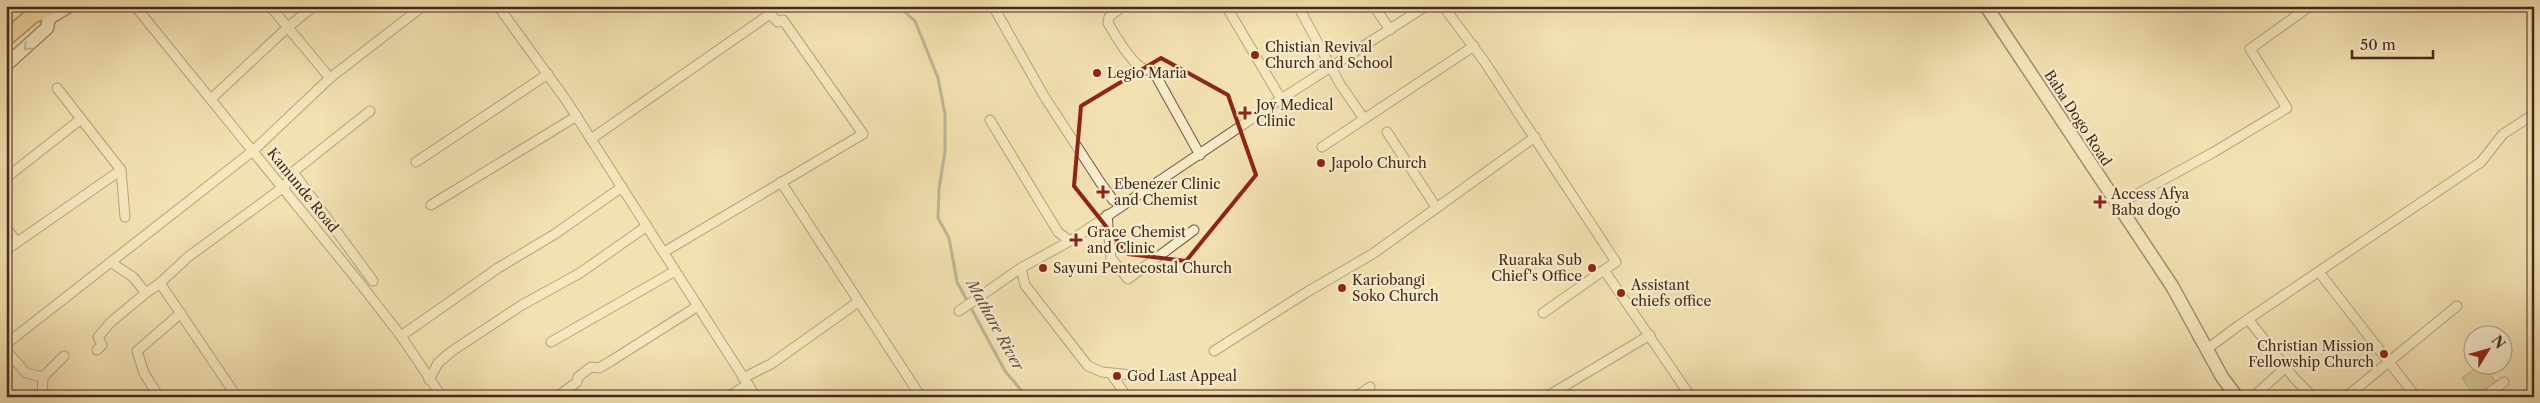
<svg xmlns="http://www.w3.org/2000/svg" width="2540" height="403" font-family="'Libre Caslon Text',serif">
<rect width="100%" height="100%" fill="#f3e1b1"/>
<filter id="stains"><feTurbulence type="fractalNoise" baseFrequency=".004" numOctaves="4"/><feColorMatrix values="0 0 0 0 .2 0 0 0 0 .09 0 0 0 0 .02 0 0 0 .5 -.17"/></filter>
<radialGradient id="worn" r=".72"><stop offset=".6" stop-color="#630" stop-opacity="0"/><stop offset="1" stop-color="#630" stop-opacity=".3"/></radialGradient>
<path fill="#c2c187" stroke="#847452" d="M2479 366H2484L2497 384 2475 397 2462 378Z"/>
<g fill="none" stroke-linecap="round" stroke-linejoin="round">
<path stroke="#7d807a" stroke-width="3" d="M898 6 915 21 938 78 945 114V151L939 189 938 218 949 238 957 282 1005 371 1027 397"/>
<g stroke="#715642" stroke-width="11">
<g id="street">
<path d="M135 6 363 287 401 336 442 397"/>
<path d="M270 6 330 78"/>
<path d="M498 6 566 100 756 397"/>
<path d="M993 6 1044 96 1100 182 1113 200 1122 205"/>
<path d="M1123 6 1109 17 1108 23C1116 37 1127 56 1139 66 1144 71 1150 68 1155 74L1200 155"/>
<path d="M1226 6 1281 99"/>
<path d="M1298 6 1340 84 1364 119"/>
<path d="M1374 6 1390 30"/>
<path d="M1443 6 1484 61 1616 262 1604 270 1691 397"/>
<path d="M57 88 121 170 125 217"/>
<path d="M211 99 288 27 314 6"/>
<path d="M990 120 1058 232 1070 241"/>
<path d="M1387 132 1436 207"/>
<path d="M591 139 770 14 778 22 783 20 863 134 664 252"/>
<path d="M1322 147 1474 46"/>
<path d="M416 162 548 74"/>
<path d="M293 172 373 281"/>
<path d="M6 178 81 119"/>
<path d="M781 182 921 397"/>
<path d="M431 205 577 116"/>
<path d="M2117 205 2214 152 2287 108 2250 49 2310 6"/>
<path d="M1107 215 1111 258 1128 279 1194 230"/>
<path d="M6 228 17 242"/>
<path d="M6 250 121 170"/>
<path d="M112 263 133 277 146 293 160 283 237 397"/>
<path d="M1021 268 1025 285 1088 366 1102 372 1143 376"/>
<path d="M2319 272 2416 397"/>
<path d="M160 283 188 257 285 186 293 172 370 111"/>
<path d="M959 311 1021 268 1070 241 1281 99 1426 6"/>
<path d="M1543 313 1604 270"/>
<path d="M2248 319 2294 378 2313 397"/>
<path d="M401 336 498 268 555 234 622 187"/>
<path d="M6 339 10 341 254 150 330 78 423 6"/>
<path d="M551 342 675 271"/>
<path d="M2207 349 2238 326 2481 162 2503 134 2534 114"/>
<path d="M6 350 26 373 43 377"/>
<path d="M97 350 102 345 98 337 111 322 146 293"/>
<path d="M1214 351 1307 292 1374 253 1535 137"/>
<path d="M1112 375 1127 397"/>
<path d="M743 378 771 364 858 302"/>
<path d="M429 380 438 363 452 351 522 305 580 273 647 226"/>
<path d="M42 397 43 377 64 356"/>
<path d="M159 397 144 373 137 351 181 313"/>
<path d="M557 397 577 382 578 377 591 367 599 368 611 361 698 306"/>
<path d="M728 397 748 384"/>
<path d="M1355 397 1370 387"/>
<path d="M1546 397 1650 335"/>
<path d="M2253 397 2286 367"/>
<path d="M2346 397 2457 306"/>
<path d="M2483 397 2504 382"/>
</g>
</g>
<g stroke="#46281d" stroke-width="15">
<g id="secondary">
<path d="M1986 6 2172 286 2222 377 2237 397"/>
<path d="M6 65 47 28 49 18 69 6"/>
</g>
</g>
<g stroke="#46281d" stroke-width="18">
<path id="primary" d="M6 38 32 16 51 6"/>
</g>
<use href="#street" stroke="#f7eccc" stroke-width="9"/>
<use href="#secondary" stroke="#f7eccc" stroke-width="12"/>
<use href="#primary" stroke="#eac078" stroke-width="15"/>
</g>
<defs><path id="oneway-chevron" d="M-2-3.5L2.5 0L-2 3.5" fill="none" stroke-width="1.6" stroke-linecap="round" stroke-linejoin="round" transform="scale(1.25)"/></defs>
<use stroke="#9e8a74" href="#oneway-chevron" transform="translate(27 47) rotate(137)"/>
<path d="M0 0H2540V403H0ZM1161 58 1228 95 1256 175 1186 261 1128 254 1074 186 1081 106Z" fill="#f3e1b1" fill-opacity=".55" fill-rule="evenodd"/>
<path fill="none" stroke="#8f2418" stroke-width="4" stroke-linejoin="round" d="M1161 58 1228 95 1256 175 1186 261 1128 254 1074 186 1081 106Z"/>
<g fill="#8f2418" stroke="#f7eccc" stroke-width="2">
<circle cx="1255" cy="55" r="5"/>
<circle cx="1097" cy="73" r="5"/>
<path d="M1242.5 105.5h5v5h5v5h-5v5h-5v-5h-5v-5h5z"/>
<circle cx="1321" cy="163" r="5"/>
<path d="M1100.5 184.5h5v5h5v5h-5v5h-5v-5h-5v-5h5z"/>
<path d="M2097.5 194.5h5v5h5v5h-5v5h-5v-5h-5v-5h5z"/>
<path d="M1073.5 232.5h5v5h5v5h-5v5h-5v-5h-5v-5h5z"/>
<circle cx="1043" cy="268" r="5"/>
<circle cx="1592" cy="268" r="5"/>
<circle cx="1342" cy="288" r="5"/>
<circle cx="1621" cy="293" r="5"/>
<circle cx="2384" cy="354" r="5"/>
<circle cx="1117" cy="376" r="5"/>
</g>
<g text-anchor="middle" stroke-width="4.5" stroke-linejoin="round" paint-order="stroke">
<g font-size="14" fill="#46281d" stroke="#f7eccc" text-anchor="start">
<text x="1265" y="52">Chistian Revival<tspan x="1265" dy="16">Church and School</tspan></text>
<text x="1107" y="78">Legio Maria</text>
<text x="1256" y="110">Joy Medical<tspan x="1256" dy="16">Clinic</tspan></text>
<text x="1331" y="168">Japolo Church</text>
<text x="1114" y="189">Ebenezer Clinic<tspan x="1114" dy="16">and Chemist</tspan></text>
<text x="2111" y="199">Access Afya<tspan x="2111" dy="16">Baba dogo</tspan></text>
<text x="1087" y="237">Grace Chemist<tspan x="1087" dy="16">and Clinic</tspan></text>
<text x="1582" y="265" text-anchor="end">Ruaraka Sub<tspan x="1582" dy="16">Chief's Office</tspan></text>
<text x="1053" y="273">Sayuni Pentecostal Church</text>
<text x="1352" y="285">Kariobangi<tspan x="1352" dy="16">Soko Church</tspan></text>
<text x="1631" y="290">Assistant<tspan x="1631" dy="16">chiefs office</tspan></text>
<text x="2374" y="351" text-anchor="end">Christian Mission<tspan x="2374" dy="16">Fellowship Church</tspan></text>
<text x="1127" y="381">God Last Appeal</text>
</g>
<g font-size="14" fill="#46281d" stroke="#f7eccc">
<text transform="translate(2078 118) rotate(57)" y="5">Baba Dogo Road</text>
<text transform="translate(303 190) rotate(51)" y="5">Kamunde Road</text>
</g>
<g font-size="15" font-style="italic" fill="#5d4c44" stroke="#f7eccc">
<text transform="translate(995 325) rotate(61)" y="5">Mathare River</text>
</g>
</g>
<rect width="2540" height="403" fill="none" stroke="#f3e1b1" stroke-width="25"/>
<rect x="8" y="8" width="2525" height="388" fill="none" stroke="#46281d" stroke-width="2.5"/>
<rect x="12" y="12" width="2515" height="378" fill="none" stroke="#46281d"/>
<g transform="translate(2488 350) rotate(53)"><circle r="24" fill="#f7eccc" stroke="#b09e86"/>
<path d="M0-4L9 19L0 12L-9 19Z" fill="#8f2418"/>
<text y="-8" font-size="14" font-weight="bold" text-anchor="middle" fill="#46281d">N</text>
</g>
<path d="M2352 50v8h81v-8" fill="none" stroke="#46281d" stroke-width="2.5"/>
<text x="2360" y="50" font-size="15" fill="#46281d" stroke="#f7eccc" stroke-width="4" paint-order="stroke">50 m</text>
<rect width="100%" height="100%" filter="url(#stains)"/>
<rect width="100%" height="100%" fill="url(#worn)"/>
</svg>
